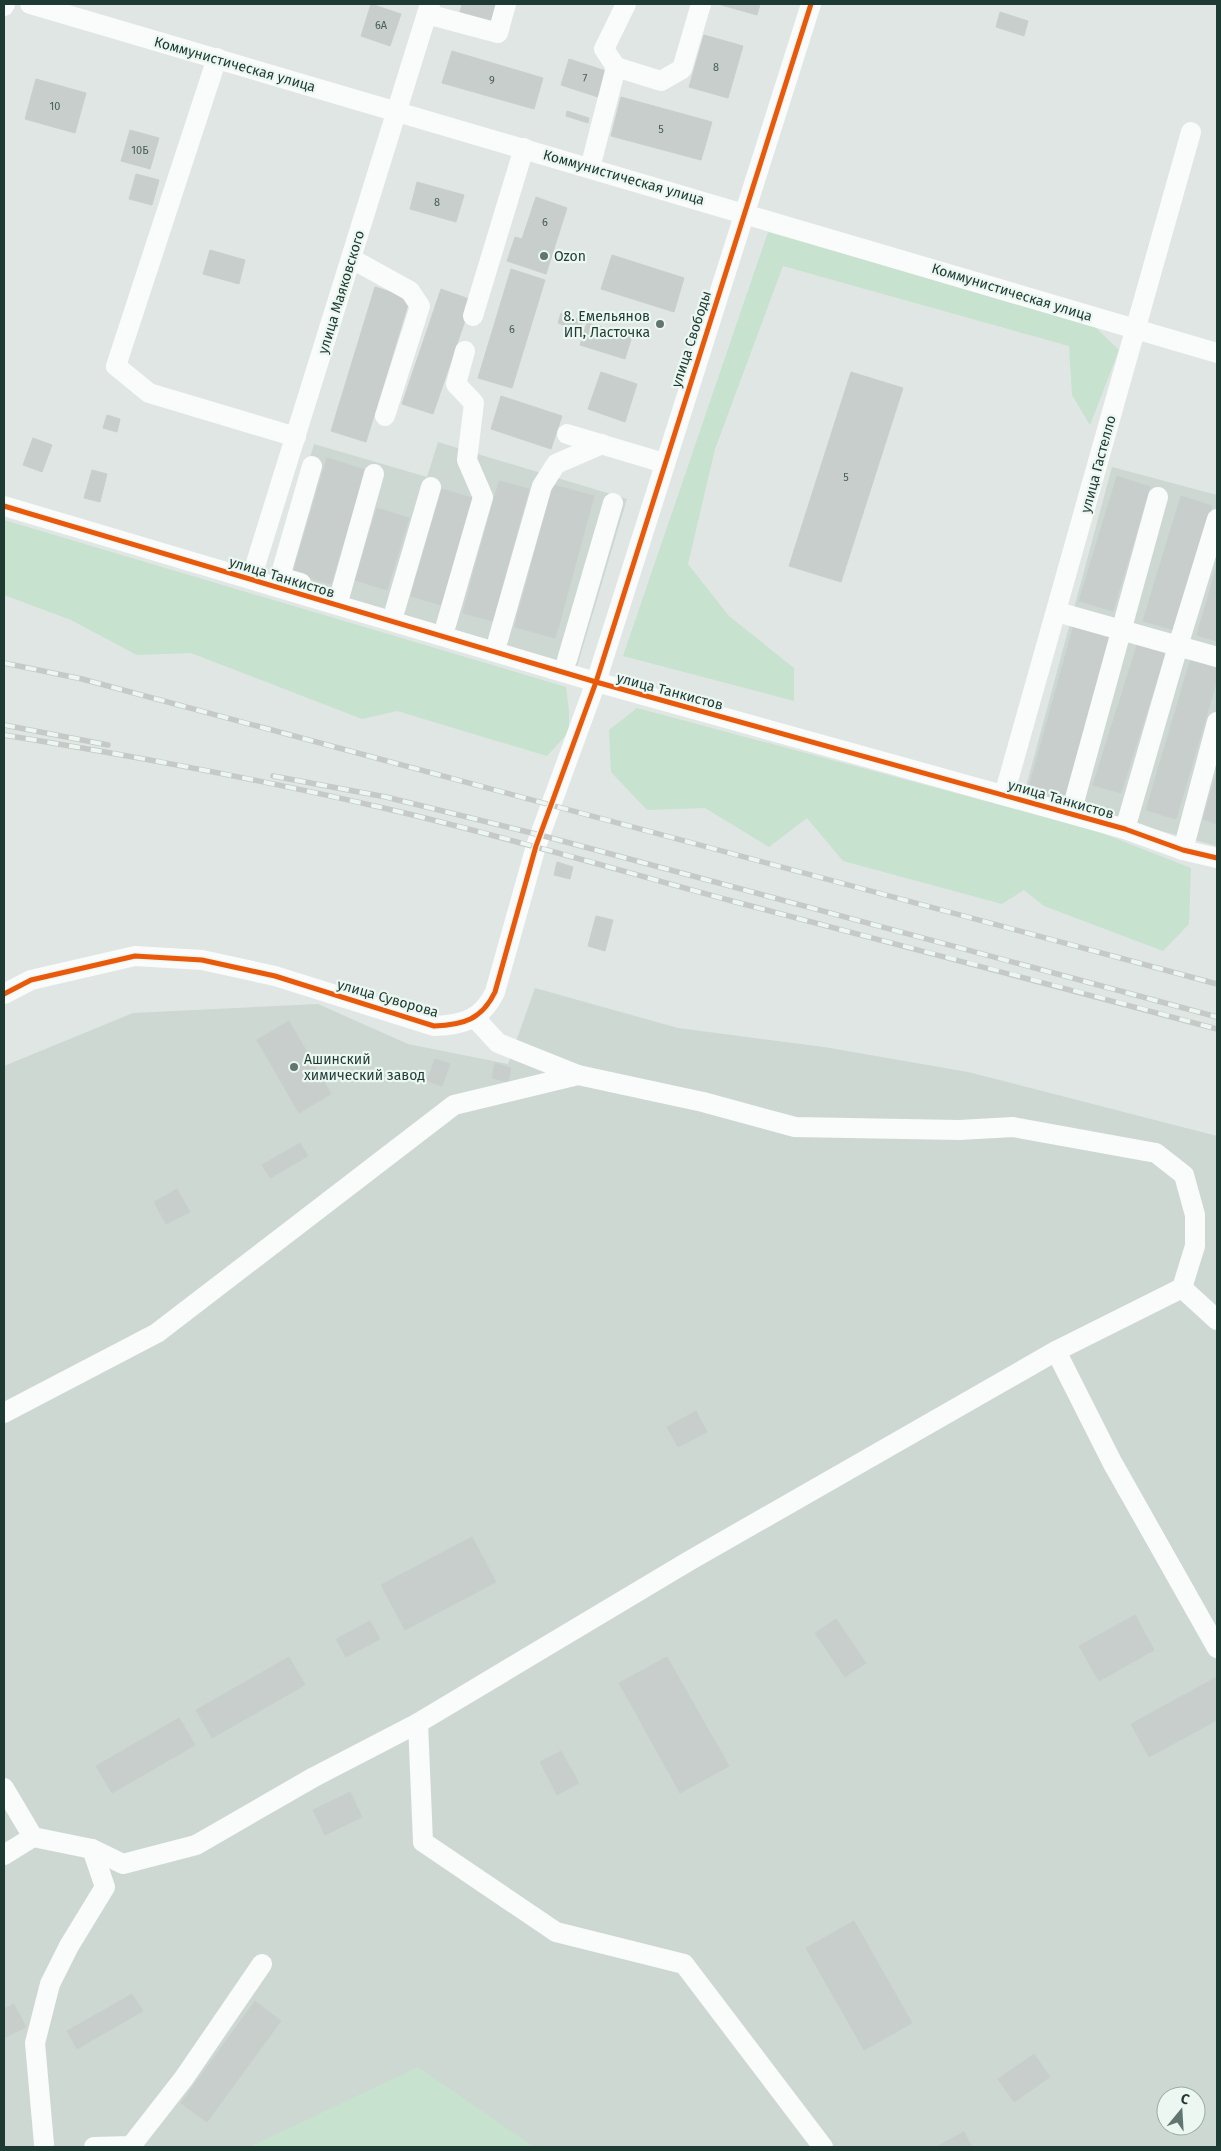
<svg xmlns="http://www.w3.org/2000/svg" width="1221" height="2151" font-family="'Fira Sans',sans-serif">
<rect width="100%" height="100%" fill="#e0e6e3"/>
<g fill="#cdd8d3" fill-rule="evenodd">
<path d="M438 442 627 499 576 670 274 579 314 444 427 477Z"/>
<path d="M1112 467 1217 495V846L1024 794Z"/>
<path d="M535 988 678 1028 824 1047 968 1072 1217 1136V2147H4V1066L133 1013 318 1004 408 1044 508 1064ZM1166 2096H1196V2126H1166Z"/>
</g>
<g fill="#c7e2cf">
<path d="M768 232 1095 327 1119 350 1090 425 1072 395 1069 346 783 266 715 449 688 564 729 616 794 668V701L623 656Z"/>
<path d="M4 520 566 687 569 711V732L547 756 397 711 362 719 191 653 137 655 71 620 4 595Z"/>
<path d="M637 708 1094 830 1191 868 1189 924 1163 951 1044 906 1024 890 1002 904 843 861 807 818 769 847 705 808 647 810 611 772 609 730Z"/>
<path d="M418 2067 534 2147H249Z"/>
</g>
<g fill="#c7cecb" stroke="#c8cfcc">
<path d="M371 4 401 14 390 46 361 36Z"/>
<path d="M462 4H501L496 22 460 12Z"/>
<path d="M718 4H760L757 15Z"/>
<path d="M1000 12 1028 21 1024 36 996 27Z"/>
<path d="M704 35 743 46 728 98 689 87Z"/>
<path d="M452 51 543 78 534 109 442 83Z"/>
<path d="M569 59 609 72 601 98 561 85Z"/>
<path d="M36 79 86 93 75 133 25 119Z"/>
<path d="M621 97 712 122 701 160 611 136Z"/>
<path d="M567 111 589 118 588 123 566 116Z"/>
<path d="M130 130 159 138 150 169 121 161Z"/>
<path d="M136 174 159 180 152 205 129 199Z"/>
<path d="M417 182 464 195 456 222 410 209Z"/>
<path d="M536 197 567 208 546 274 507 261 515 237 522 239Z"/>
<path d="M210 250 245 260 239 284 203 274Z"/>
<path d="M612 255 684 278 674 312 601 289Z"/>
<path d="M511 269 545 280 512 388 478 378Z"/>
<path d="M375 287 410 298 366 442 331 431Z"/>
<path d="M441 289 472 300 433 414 402 404Z"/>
<path d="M561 313 583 321 579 331 558 323Z"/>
<path d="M587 323 632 336 625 359 580 345Z"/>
<path d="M601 372 637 384 625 422 588 409Z"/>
<path d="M851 372 903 388 841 582 789 566Z"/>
<path d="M501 396 562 416 551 449 491 429Z"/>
<path d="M107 415 120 419 117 432 103 428Z"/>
<path d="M33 438 52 445 42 472 23 465Z"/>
<path d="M327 458 365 470 331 584 293 573Z"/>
<path d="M92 470 107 474 100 502 84 498Z"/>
<path d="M1117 476 1150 487 1113 611 1079 601Z"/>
<path d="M499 481 529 489 504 579 474 571Z"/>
<path d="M553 485 594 496 559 625 518 614Z"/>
<path d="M442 489 472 498 446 590 415 581Z"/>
<path d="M1181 496 1212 506 1174 630 1143 621Z"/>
<path d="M377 508 409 518 387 590 355 580Z"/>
<path d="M1217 565V641L1197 635Z"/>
<path d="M474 571 504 579 493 621 463 613Z"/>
<path d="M415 581 446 590 441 605 411 596Z"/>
<path d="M518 614 559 625 555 638 515 627Z"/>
<path d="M1074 624 1110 634 1065 797 1029 787Z"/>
<path d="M1138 642 1166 651 1121 793 1093 785Z"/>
<path d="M1191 658 1217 666V680L1176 819 1146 810Z"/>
<path d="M1217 771V824L1203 819Z"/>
<path d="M557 862 573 867 570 879 554 875Z"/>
<path d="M596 916 613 920 605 951 588 946Z"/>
<path d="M289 1021 331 1094 299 1113 257 1040Z"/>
<path d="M435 1059 450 1064 442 1086 427 1081Z"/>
<path d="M495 1063 511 1068 508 1082 492 1078Z"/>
<path d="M300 1143 308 1156 270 1178 262 1165Z"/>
<path d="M177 1189 190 1212 166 1224 154 1202Z"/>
<path d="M696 1411 707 1432 678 1447 667 1427Z"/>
<path d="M472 1537 496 1582 405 1630 381 1585Z"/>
<path d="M1135 1615 1154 1650 1099 1681 1079 1646Z"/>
<path d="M836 1619 866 1663 845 1677 815 1633Z"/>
<path d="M370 1621 380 1639 346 1657 336 1639Z"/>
<path d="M289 1657 305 1685 212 1738 196 1710Z"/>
<path d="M667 1657 729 1766 680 1793 619 1683Z"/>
<path d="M1217 1677V1720L1149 1757 1131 1724Z"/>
<path d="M179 1718 195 1745 112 1793 96 1766Z"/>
<path d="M561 1751 579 1783 557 1795 540 1762Z"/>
<path d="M350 1792 362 1817 325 1835 313 1810Z"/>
<path d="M854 1921 912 2023 864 2050 806 1948Z"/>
<path d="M132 1994 143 2011 77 2049 67 2031Z"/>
<path d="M255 2001 281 2021 207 2122 181 2103Z"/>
<path d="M14 2004 26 2027 4 2038V2009Z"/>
<path d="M1034 2054 1050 2077 1014 2102 998 2079Z"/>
<path d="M964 2132 972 2147H936Z"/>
</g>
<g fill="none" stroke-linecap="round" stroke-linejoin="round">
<g stroke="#fafbfb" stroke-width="20">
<path d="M30 4 1217 353"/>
<path d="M4 6 5 4"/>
<path d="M427 14 498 33 506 4"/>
<path d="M217 58 116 366 149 393 296 437"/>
<path d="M616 67 604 49 626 4"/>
<path d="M590 168 616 67 661 81 682 69 701 4"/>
<path d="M352 259 410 291 420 306 385 416"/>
<path d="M473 316 524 148"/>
<path d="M567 434 664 463"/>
<path d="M4 506 596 682 1125 829 1183 850 1217 858"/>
<path d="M251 579 430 4"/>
<path d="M301 583 280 577 312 466"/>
<path d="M340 595 374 474"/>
<path d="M395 610 431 487"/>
<path d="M1057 612 1217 657"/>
<path d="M446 625 483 497 467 460 474 403 456 384 465 351"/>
<path d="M498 640 542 486 556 464 602 444"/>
<path d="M567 660 613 503"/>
<path d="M1004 795 1191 132"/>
<path d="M1071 813 1158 497"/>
<path d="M1125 829 1178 646 1217 519"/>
<path d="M1183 850 1217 722"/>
<path d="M4 994 31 980 135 956 202 960 275 976 434 1026C464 1025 482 1019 495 992L536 846 596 682 811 4"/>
<path d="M1182 1288 1217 1320"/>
<path d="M1056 1351 1112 1462 1217 1648"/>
<path d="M4 1413 157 1333 454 1105 578 1075"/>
<path d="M418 1723 423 1842 556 1932 684 1964 823 2147"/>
<path d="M4 1788 33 1837 92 1849 123 1864 196 1845 314 1777 418 1723 689 1561 1056 1351 1182 1288 1195 1246V1215L1184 1175 1156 1153 1013 1127 959 1130 795 1127 703 1102 578 1075 498 1043 474 1017"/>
<path d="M4 1855 33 1837"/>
<path d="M44 2144 35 2043 50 1984 69 1946 105 1887 92 1849"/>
<path d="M94 2147 131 2146 184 2078 262 1964"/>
</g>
<g stroke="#c5cac8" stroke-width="5.5">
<g id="rail">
<path d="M4 663 82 679 1217 984"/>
<path d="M4 725 108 745"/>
<path d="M4 735C134 756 264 780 392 810 506 837 618 870 732 901 894 944 1056 985 1217 1029"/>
<path d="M273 776 386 797 540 835 1217 1017"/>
</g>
</g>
<use href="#rail" stroke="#edf7f2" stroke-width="4" stroke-dasharray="11" stroke-linecap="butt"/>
<g stroke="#edf7f2" stroke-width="8">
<g id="cycleway">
<path d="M4 506 596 682 1125 829 1183 850 1217 858"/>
<path d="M4 994 31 980 135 956 202 960 275 976 434 1026C464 1025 482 1019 495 992L536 846 596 682 811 4"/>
</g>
</g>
<use href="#cycleway" stroke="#e8590c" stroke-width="5"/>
</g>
<g fill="#617671" stroke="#edf7f2" stroke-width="2">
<circle cx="544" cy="256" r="5"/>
<circle cx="660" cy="324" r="5"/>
<circle cx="294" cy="1067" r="5"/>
</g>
<g text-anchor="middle" stroke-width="4.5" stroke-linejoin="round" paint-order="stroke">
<g font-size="11" fill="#48605a">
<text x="381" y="29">6А</text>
<text x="716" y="71">8</text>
<text x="585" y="82">7</text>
<text x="492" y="84">9</text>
<text x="55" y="110">10</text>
<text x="661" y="133">5</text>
<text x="140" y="154">10Б</text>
<text x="437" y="206">8</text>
<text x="545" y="226">6</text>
<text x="512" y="333">6</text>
<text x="846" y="481">5</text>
</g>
<g font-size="14" fill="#1d3a33" stroke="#edf7f2">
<text transform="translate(235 64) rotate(16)" y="5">Коммунистическая улица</text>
<text transform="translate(624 177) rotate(16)" y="5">Коммунистическая улица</text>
<text transform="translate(341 292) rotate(-73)" y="5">улица Маяковского</text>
<text transform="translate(1012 292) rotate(17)" y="5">Коммунистическая улица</text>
<text transform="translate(691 339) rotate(-72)" y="5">улица Свободы</text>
<text transform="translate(1098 464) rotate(-75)" y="5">улица Гастелло</text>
<text transform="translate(282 577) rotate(17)" y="5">улица Танкистов</text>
<text transform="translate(670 691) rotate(15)" y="5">улица Танкистов</text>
<text transform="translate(1061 799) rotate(16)" y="5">улица Танкистов</text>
<text transform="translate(388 998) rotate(16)" y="5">улица Суворова</text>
</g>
<g font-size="14" fill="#1d3a33" stroke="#edf7f2" text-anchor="start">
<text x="554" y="261">Ozon</text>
<text x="650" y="321" text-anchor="end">8. Емельянов<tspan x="650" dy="16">ИП, Ласточка</tspan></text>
<text x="304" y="1064">Ашинский<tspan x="304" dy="16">химический завод</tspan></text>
</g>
</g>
<rect width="1221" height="2151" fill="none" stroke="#1d3a33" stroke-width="10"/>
<g transform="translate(1181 2111) rotate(18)"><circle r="24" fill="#edf7f2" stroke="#9aaba6"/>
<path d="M0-4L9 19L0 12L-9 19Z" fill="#617671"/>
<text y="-8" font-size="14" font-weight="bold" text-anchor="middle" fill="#1d3a33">С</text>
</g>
</svg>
